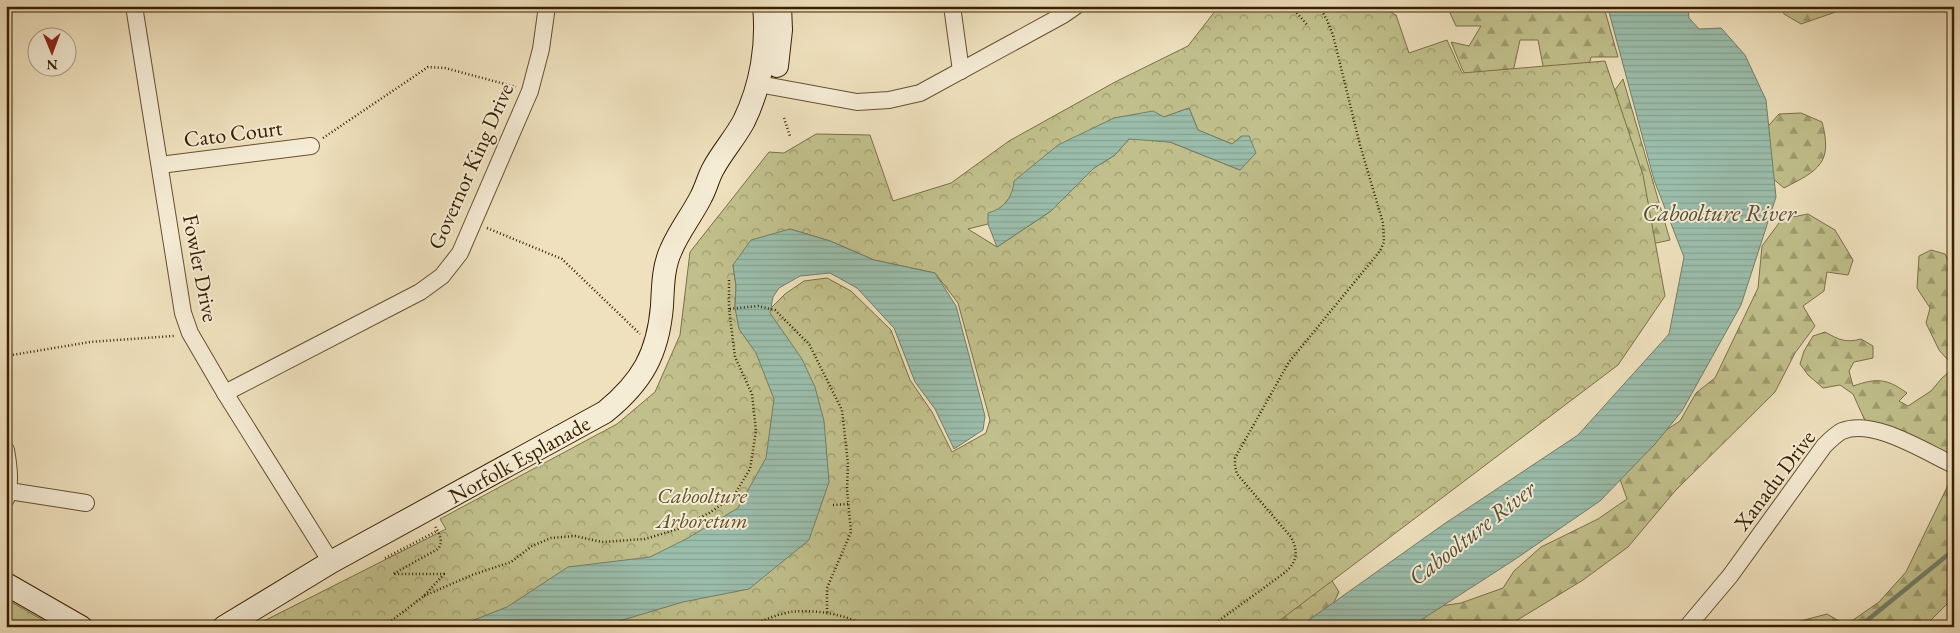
<svg xmlns="http://www.w3.org/2000/svg" width="1960" height="633" font-family="'EB Garamond',serif">
<defs>
<pattern id="forest-firs" width="22" height="20" patternUnits="userSpaceOnUse" patternTransform="scale(1.25)"><rect width="22" height="20" fill="#c1c08c"/><path d="M5 1l3.5 6h-7zM16 11l3.5 6h-7z" fill="#9e9c70"/></pattern>
<pattern id="park-crowns" width="20" height="18" patternUnits="userSpaceOnUse" patternTransform="scale(1.25)"><rect width="20" height="18" fill="#c1c08c"/><path d="M2 6a3 3 0 1 1 6 0M12 15a3 3 0 1 1 6 0" fill="none" stroke="#9e9c70"/></pattern>
<pattern id="water-rules" width="6" height="5" patternUnits="userSpaceOnUse" patternTransform="scale(1.25)"><rect width="6" height="5" fill="#9bbeac"/><path d="M0 2.5h6" fill="none" stroke="#86a392"/></pattern>
</defs>
<rect width="100%" height="100%" fill="#efe1be"/>
<filter id="stains"><feTurbulence type="fractalNoise" baseFrequency=".004" numOctaves="4"/><feColorMatrix values="0 0 0 0 .2 0 0 0 0 .09 0 0 0 0 .02 0 0 0 .5 -.17"/></filter>
<radialGradient id="worn" r=".72"><stop offset=".6" stop-color="#630" stop-opacity="0"/><stop offset="1" stop-color="#630" stop-opacity=".3"/></radialGradient>
<g fill="url(#forest-firs)" stroke="#7c7046">
<path d="M1453 6H1591L1605 11 1618 57H1591L1586 78 1547 86 1538 40H1520L1509 90 1476 84 1463 71 1451 42 1469 46 1481 26H1456L1450 13Z"/>
<path d="M1781 6H1853L1801 24 1784 14Z"/>
<path d="M1623 79 1670 240 1638 247 1603 106Z"/>
<path d="M1801 113 1822 122C1833 163 1819 170 1784 188L1771 177 1761 134 1779 114Z"/>
<path d="M1808 214 1835 230 1853 260 1848 275 1827 272 1824 291 1803 306 1815 326 1795 353 1775 392 1675 491 1628 547 1583 580 1506 627H1402L1427 608 1461 603 1503 588 1514 571 1541 547 1598 519 1627 499 1616 468 1660 434 1680 421 1696 393 1715 378 1758 288 1762 246 1782 219Z"/>
<path d="M1931 250 1945 254 1954 271V367L1939 350 1926 323 1930 308 1917 288 1919 256Z"/>
<path d="M1825 332C1840 340 1845 343 1861 339L1873 346V358L1854 362 1849 371 1853 386C1877 378 1886 378 1907 393L1899 401 1908 406 1931 391 1942 378 1954 368V454L1934 453 1866 423 1853 394 1840 385 1823 388 1808 375 1800 364 1804 351 1813 336Z"/>
<path d="M1951 479 1954 483V597L1924 627H1778L1827 614 1846 625 1879 602 1906 572Z"/>
<path d="M1322 565 1339 592 1329 612 1309 627H1224Z"/>
</g>
<g fill="url(#park-crowns)" stroke="#7c7046" fill-rule="evenodd">
<path d="M1219 6H1379L1396 15 1409 53 1447 40 1462 73 1605 61 1643 175 1665 296 1618 365 1271 627H252L446 529 440 519 617 424 655 392 680 335 690 252 769 152 784 153 816 134 870 135 893 201 951 183 1009 141 1115 82 1188 46ZM1189 108 1198 130 1232 144 1242 136 1240 170 1170 142 1129 138 1115 155 1094 168 1051 211 997 247 968 229 988 224 1014 192 1015 181 1114 118 1127 116 1164 117ZM790 229 830 241 874 260 935 273 958 303 990 420 986 433 952 452 932 412 910 380 891 330 851 291 827 278 804 281 785 294 771 308 758 306 735 308 736 286 733 265Z"/>
<path d="M6 599 55 627H6Z"/>
</g>
<g fill="url(#water-rules)" stroke="#737f68">
<path d="M1597 6H1688L1689 18 1699 29 1721 28 1745 55 1766 100 1776 197 1741 305 1682 411 1655 444 1600 501 1514 560 1410 627H1299L1444 524 1578 435 1669 334 1684 257 1654 180 1609 12Z"/>
<path d="M1189 108 1198 130 1232 144 1242 136H1249L1256 153 1240 170 1170 142 1129 139 1115 155 1094 168 1051 211 997 247 988 224V213C1004 209 1013 197 1014 181L1058 145 1114 118 1153 111 1164 117Z"/>
<path d="M790 229 830 241 874 260 935 273 956 306 985 416 983 430 954 449 935 409 915 382 894 328 857 288 830 273 800 276 779 288 773 297 770 313 802 359 815 387 824 421 829 482 809 540 749 589 683 602 599 627H456L507 607 568 567 650 557 686 539 738 508 766 458 774 399 756 353 739 329 735 308 736 286 733 265 751 240Z"/>
</g>
<g fill="none" stroke-linecap="round" stroke-linejoin="round">
<path stroke="#737f68" stroke-width="4.5" d="M1859 627 1950 553H1954"/>
<g stroke="#665030" stroke-width="18">
<g id="street">
<path d="M134 6 183 313 190 333 225 393 331 562"/>
<path d="M952 6 961 71"/>
<path d="M758 84 857 102 889 100 920 93 1063 15 1076 6"/>
<path d="M160 165 311 146"/>
<path d="M225 393 420 292 442 276 460 253 530 91 541 49 547 6"/>
<path d="M6 450C9 467 11 483 6 499"/>
<path d="M9 491 86 503"/>
<path d="M1687 627 1730 576 1824 446C1829 441 1836 434 1842 431 1874 418 1925 452 1954 465"/>
</g>
</g>
<g stroke="#382001" stroke-width="24">
<g id="secondary">
<path d="M777 66 781 30 780 6"/>
<path d="M6 584 81 627"/>
<path d="M224 627 331 562 605 412C642 382 658 354 662 306 663 287 663 267 671 250 679 231 692 215 701 197 706 188 708 178 713 169 722 152 735 138 744 121 761 86 768 45 764 6"/>
</g>
</g>
<g stroke="#382001" stroke-width="2.5" stroke-dasharray="1 2.5" stroke-linecap="butt">
<path d="M1295 6 1297 13 1308 26"/>
<path d="M784 118 790 136"/>
<path d="M323 138 428 67 445 68 516 87"/>
<path d="M487 228 562 259 640 334"/>
<path d="M729 309V280"/>
<path d="M6 356 90 342 174 336"/>
<path d="M833 505 848 504"/>
<path d="M385 558 437 531"/>
<path d="M424 596 472 575 511 562 532 546 551 538 575 536 602 542 645 539 678 529 709 513 733 497 750 469 756 431 752 394 735 357 729 309 758 306 775 310 809 344 842 410 848 464 847 489 851 532 827 588V613"/>
<path d="M383 627 424 596 444 574H393L438 549C444 541 439 534 435 526"/>
<path d="M745 627C760 622 775 615 790 612 815 609 846 614 867 627"/>
<path d="M1210 627 1283 574C1297 563 1299 553 1291 537L1237 474 1235 466V458L1289 362 1380 251 1384 242 1383 223 1360 145 1333 35 1327 20 1319 6"/>
</g>
<use href="#street" stroke="#f5ecd5" stroke-width="16"/>
<use href="#secondary" stroke="#f5ecd5" stroke-width="22"/>
</g>
<g text-anchor="middle" stroke-width="4" stroke-linejoin="round" paint-order="stroke">
<g font-size="22" fill="#382001" stroke="#f5ecd5">
<text transform="translate(233 133) rotate(-7)" y="8">Cato Court</text>
<text transform="translate(470 166) rotate(-66)" y="8">Governor King Drive</text>
<text transform="translate(201 268) rotate(79)" y="8">Fowler Drive</text>
<text transform="translate(519 459) rotate(-29)" y="8">Norfolk Esplanade</text>
<text transform="translate(1774 480) rotate(-53)" y="8">Xanadu Drive</text>
</g>
<g font-size="22" font-style="italic" fill="#61502b" stroke="#f5ecd5">
<text x="702" y="503">Caboolture<tspan x="702" dy="25">Arboretum</tspan></text>
</g>
<g font-size="24" font-style="italic" fill="#564f34" stroke="#f5ecd5">
<text x="1719" y="221">Caboolture River</text>
<text transform="translate(1472 533) rotate(-38)" y="8">Caboolture River</text>
</g>
</g>
<rect width="1960" height="633" fill="none" stroke="#efe1be" stroke-width="25"/>
<rect x="8" y="8" width="1945" height="618" fill="none" stroke="#382001" stroke-width="2.5"/>
<rect x="12" y="12" width="1935" height="608" fill="none" stroke="#382001"/>
<g transform="translate(52 52) rotate(179)"><circle r="24" fill="#f5ecd5" stroke="#a99a80"/>
<path d="M0-4L9 19L0 12L-9 19Z" fill="#8f2418"/>
<text y="-8" font-size="14" font-weight="bold" text-anchor="middle" fill="#382001">N</text>
</g>
<rect width="100%" height="100%" filter="url(#stains)"/>
<rect width="100%" height="100%" fill="url(#worn)"/>
</svg>
